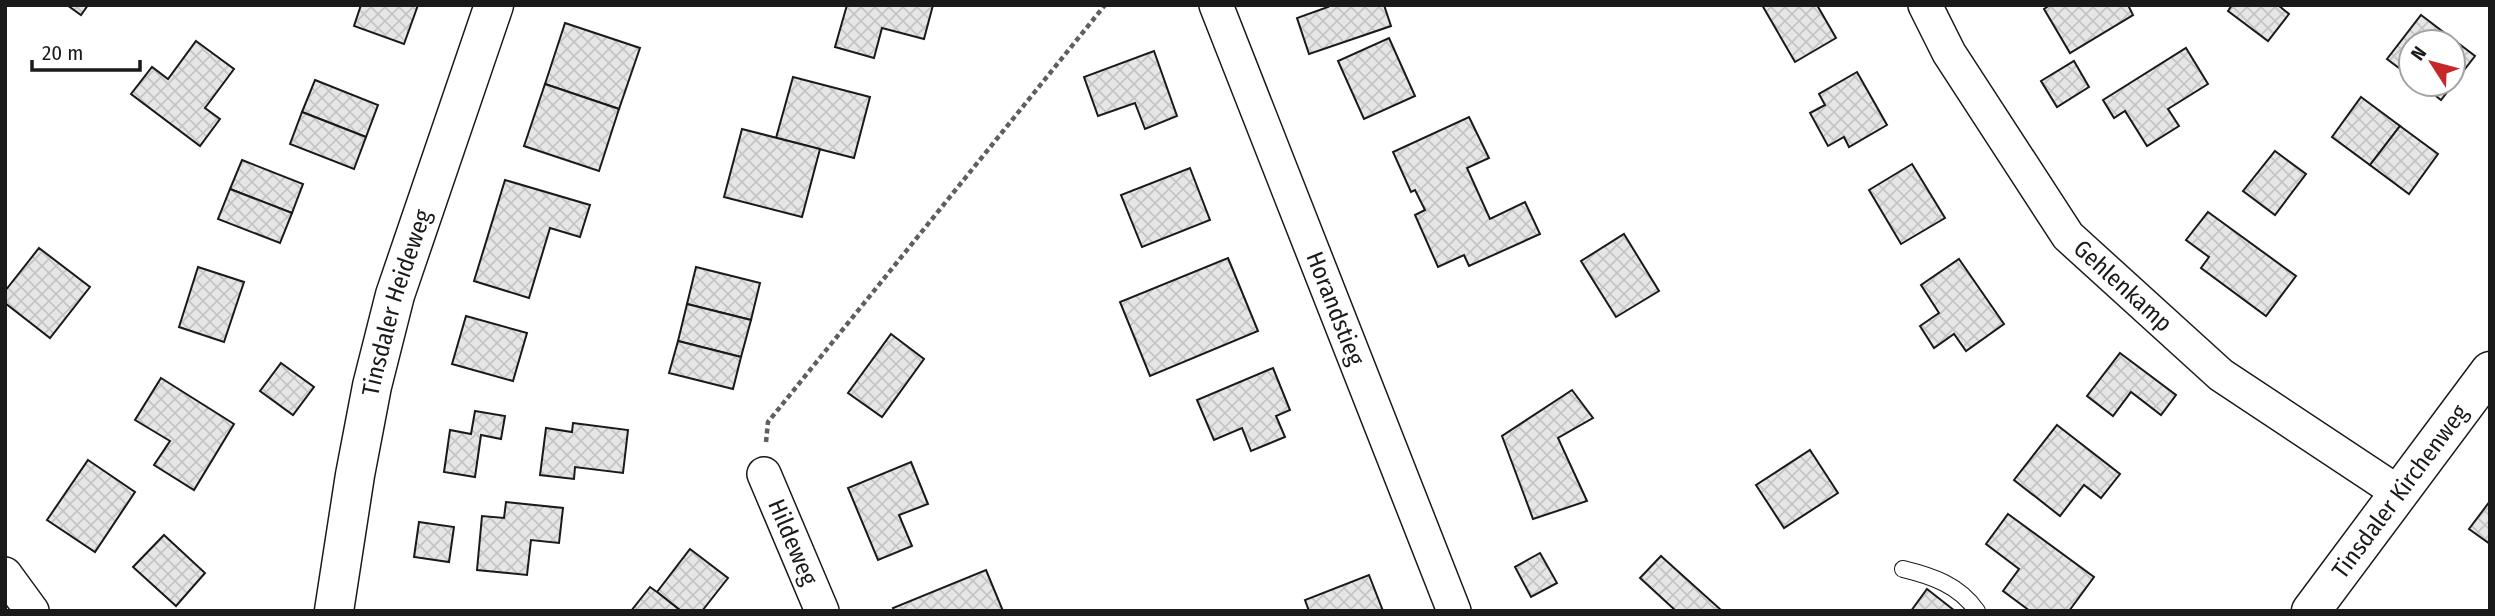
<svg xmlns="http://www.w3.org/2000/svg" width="2495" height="616" font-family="'Fira Sans Condensed',sans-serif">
<defs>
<pattern id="building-cross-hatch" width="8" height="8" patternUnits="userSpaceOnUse" patternTransform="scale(1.75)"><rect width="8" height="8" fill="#e6e6e6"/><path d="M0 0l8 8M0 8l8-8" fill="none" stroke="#c5c5c5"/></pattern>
</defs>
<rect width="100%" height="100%" fill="#fff"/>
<g fill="url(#building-cross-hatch)" stroke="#1a1a1a" stroke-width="2">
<path d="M67 5H88L81 15Z"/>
<path d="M361 5H418L404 44 354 26Z"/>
<path d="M847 5H933L924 39 882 28 874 58 835 47Z"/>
<path d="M1327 5H1384L1391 26 1309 54 1297 18 1328 7Z"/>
<path d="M1762 5H1817L1836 38 1795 62Z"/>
<path d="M2050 5H2128L2133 15 2070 53 2044 9Z"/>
<path d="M2232 5H2278L2289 14 2268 41 2228 11Z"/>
<path d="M2421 15 2475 56 2441 100 2421 84H2453V42H2411V77L2387 59Z"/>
<path d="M565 23 640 48 619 109 545 84Z"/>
<path d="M1389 38 1415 96 1364 119 1338 61Z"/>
<path d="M196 41 234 69 205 108 220 119 200 146 131 94 152 67 168 79Z"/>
<path d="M2186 48 2208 84 2168 109 2179 126 2147 146 2125 111 2114 118 2103 100Z"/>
<path d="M1154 51 1177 116 1145 129 1135 103 1098 116 1084 77Z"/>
<path d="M2074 61 2089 87 2057 107 2041 81Z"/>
<path d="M1857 72 1887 125 1849 147 1844 137 1828 146 1810 113 1825 105 1819 94Z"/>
<path d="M793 77 870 97 854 158 776 138Z"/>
<path d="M315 80 378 105 366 137 302 112Z"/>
<path d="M545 84 619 109 599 171 524 146Z"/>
<path d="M2361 97 2400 126 2370 165 2332 137Z"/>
<path d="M302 112 366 137 354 169 290 144Z"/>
<path d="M1469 117 1489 158 1467 168 1490 219 1525 202 1540 234 1469 266 1464 255 1438 267 1415 215 1425 210 1415 190 1411 192 1393 152Z"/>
<path d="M2400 126 2438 154 2409 194 2370 165Z"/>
<path d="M742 129 820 149 802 217 724 197Z"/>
<path d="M2275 151 2306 174 2275 215 2243 191Z"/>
<path d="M242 160 303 184 292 213 230 189Z"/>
<path d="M1912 164 1945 218 1901 244 1869 190Z"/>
<path d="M1190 168 1210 220 1142 247 1121 195Z"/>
<path d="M505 180 590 205 580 237 550 228 529 298 474 281Z"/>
<path d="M230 189 292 213 280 243 218 219Z"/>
<path d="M2208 212 2296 276 2266 316 2201 268 2209 257 2186 240Z"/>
<path d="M1624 234 1659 291 1616 317 1581 261Z"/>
<path d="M39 248 90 287 50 338 5 303V291Z"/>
<path d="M1228 258 1258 331 1150 376 1120 302Z"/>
<path d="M1959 259 2004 324 1966 351 1954 334 1934 348 1920 326 1939 313 1921 285Z"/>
<path d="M198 267 244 282 224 342 179 327Z"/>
<path d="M696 267 760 283 751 320 687 304Z"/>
<path d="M687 304 751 320 741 357 678 341Z"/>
<path d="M466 316 527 333 513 381 452 364Z"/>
<path d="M891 334 924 359 882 417 848 393Z"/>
<path d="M678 341 741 357 733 389 669 373Z"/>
<path d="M2120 353 2176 395 2161 415 2131 392 2113 416 2087 396Z"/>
<path d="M281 363 314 387 293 415 260 391Z"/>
<path d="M1273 368 1290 410 1276 416 1285 437 1251 451 1242 428 1214 440 1197 400Z"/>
<path d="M161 378 234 424 194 490 154 465 170 441 135 420Z"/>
<path d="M1572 390 1593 418 1558 438 1587 501 1533 519 1502 436Z"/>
<path d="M475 411 505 416 501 439 481 435 475 477 444 472 450 430 471 434Z"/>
<path d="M573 423 628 430 623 473 575 467 574 479 540 475 546 428 572 432Z"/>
<path d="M2057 425 2120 474 2101 498 2084 485 2060 516 2014 480Z"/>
<path d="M1810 450 1838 493 1784 528 1756 485Z"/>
<path d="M88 460 135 492 95 552 47 520Z"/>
<path d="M911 462 928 504 899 515 912 546 878 560 848 488Z"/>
<path d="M2490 501V544L2469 529Z"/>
<path d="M506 502 563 508 559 543 531 540 527 575 477 570 482 516 504 518Z"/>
<path d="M2008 514 2094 577 2069 611H2030L2003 591 2019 569 1986 544Z"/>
<path d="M419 522 454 527 449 562 414 557Z"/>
<path d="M164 535 205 573 176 606 133 567Z"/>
<path d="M690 549 728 578 702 611H681L657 592Z"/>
<path d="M1540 553 1557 583 1531 597 1515 567Z"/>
<path d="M1661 556 1721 610 1720 611H1676L1640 578Z"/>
<path d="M986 570 1003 611H894L893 608Z"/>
<path d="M1369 575 1383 611H1309L1305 600Z"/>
<path d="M650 587 657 592 681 611H631Z"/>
<path d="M1927 589 1955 611H1911Z"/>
</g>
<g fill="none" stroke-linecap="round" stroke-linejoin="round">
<g stroke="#1a1a1a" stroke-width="18">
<path id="service" d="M1903 569C1932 576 1959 585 1977 611"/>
</g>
<g stroke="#1a1a1a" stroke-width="36">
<g id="minor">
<path id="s1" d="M1216 5 1454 611"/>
<path id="s2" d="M1925 5 1949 53 2068 236 2221 375 2399 493"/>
<path id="s3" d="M764 474 822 611"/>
<path d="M5 574 32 611"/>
</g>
</g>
<g stroke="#1a1a1a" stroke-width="41">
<g id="tertiary">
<path id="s4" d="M334 611 355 475 372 386 395 295 494 5"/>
<path id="s5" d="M2311 611 2490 371"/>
</g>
</g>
<path stroke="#5f5f5f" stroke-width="4.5" stroke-dasharray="5 3.5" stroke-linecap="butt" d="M766 442 768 422 1105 5"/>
<use href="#service" stroke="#fff" stroke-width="16"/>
<use href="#minor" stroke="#fff" stroke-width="33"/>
<use href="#tertiary" stroke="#fff" stroke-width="38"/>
</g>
<g text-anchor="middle" stroke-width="5" stroke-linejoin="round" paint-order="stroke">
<g font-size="24" fill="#1a1a1a" stroke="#fff">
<text dy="8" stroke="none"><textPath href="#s2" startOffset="346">Gehlenkamp</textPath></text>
<text dy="8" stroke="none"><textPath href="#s4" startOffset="315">Tinsdaler Heideweg</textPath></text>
<text dy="8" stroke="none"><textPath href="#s1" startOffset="326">Horandstieg</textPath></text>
<text dy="8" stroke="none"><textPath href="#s5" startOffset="149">Tinsdaler Kirchenweg</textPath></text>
<text dy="8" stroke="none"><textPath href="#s3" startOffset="74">Hildeweg</textPath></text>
</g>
</g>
<rect width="2495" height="616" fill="none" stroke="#1a1a1a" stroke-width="14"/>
<g transform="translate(2432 63) rotate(306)"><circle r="33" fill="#ffffff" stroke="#a3a3a3" stroke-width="2"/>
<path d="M0-5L12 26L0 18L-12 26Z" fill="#c62828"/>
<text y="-10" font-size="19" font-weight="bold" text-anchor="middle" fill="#1a1a1a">N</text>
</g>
<path d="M32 60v10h108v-10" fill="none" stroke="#1a1a1a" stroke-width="3.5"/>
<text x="42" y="60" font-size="21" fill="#1a1a1a" stroke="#ffffff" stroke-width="5" paint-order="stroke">20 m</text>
</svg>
